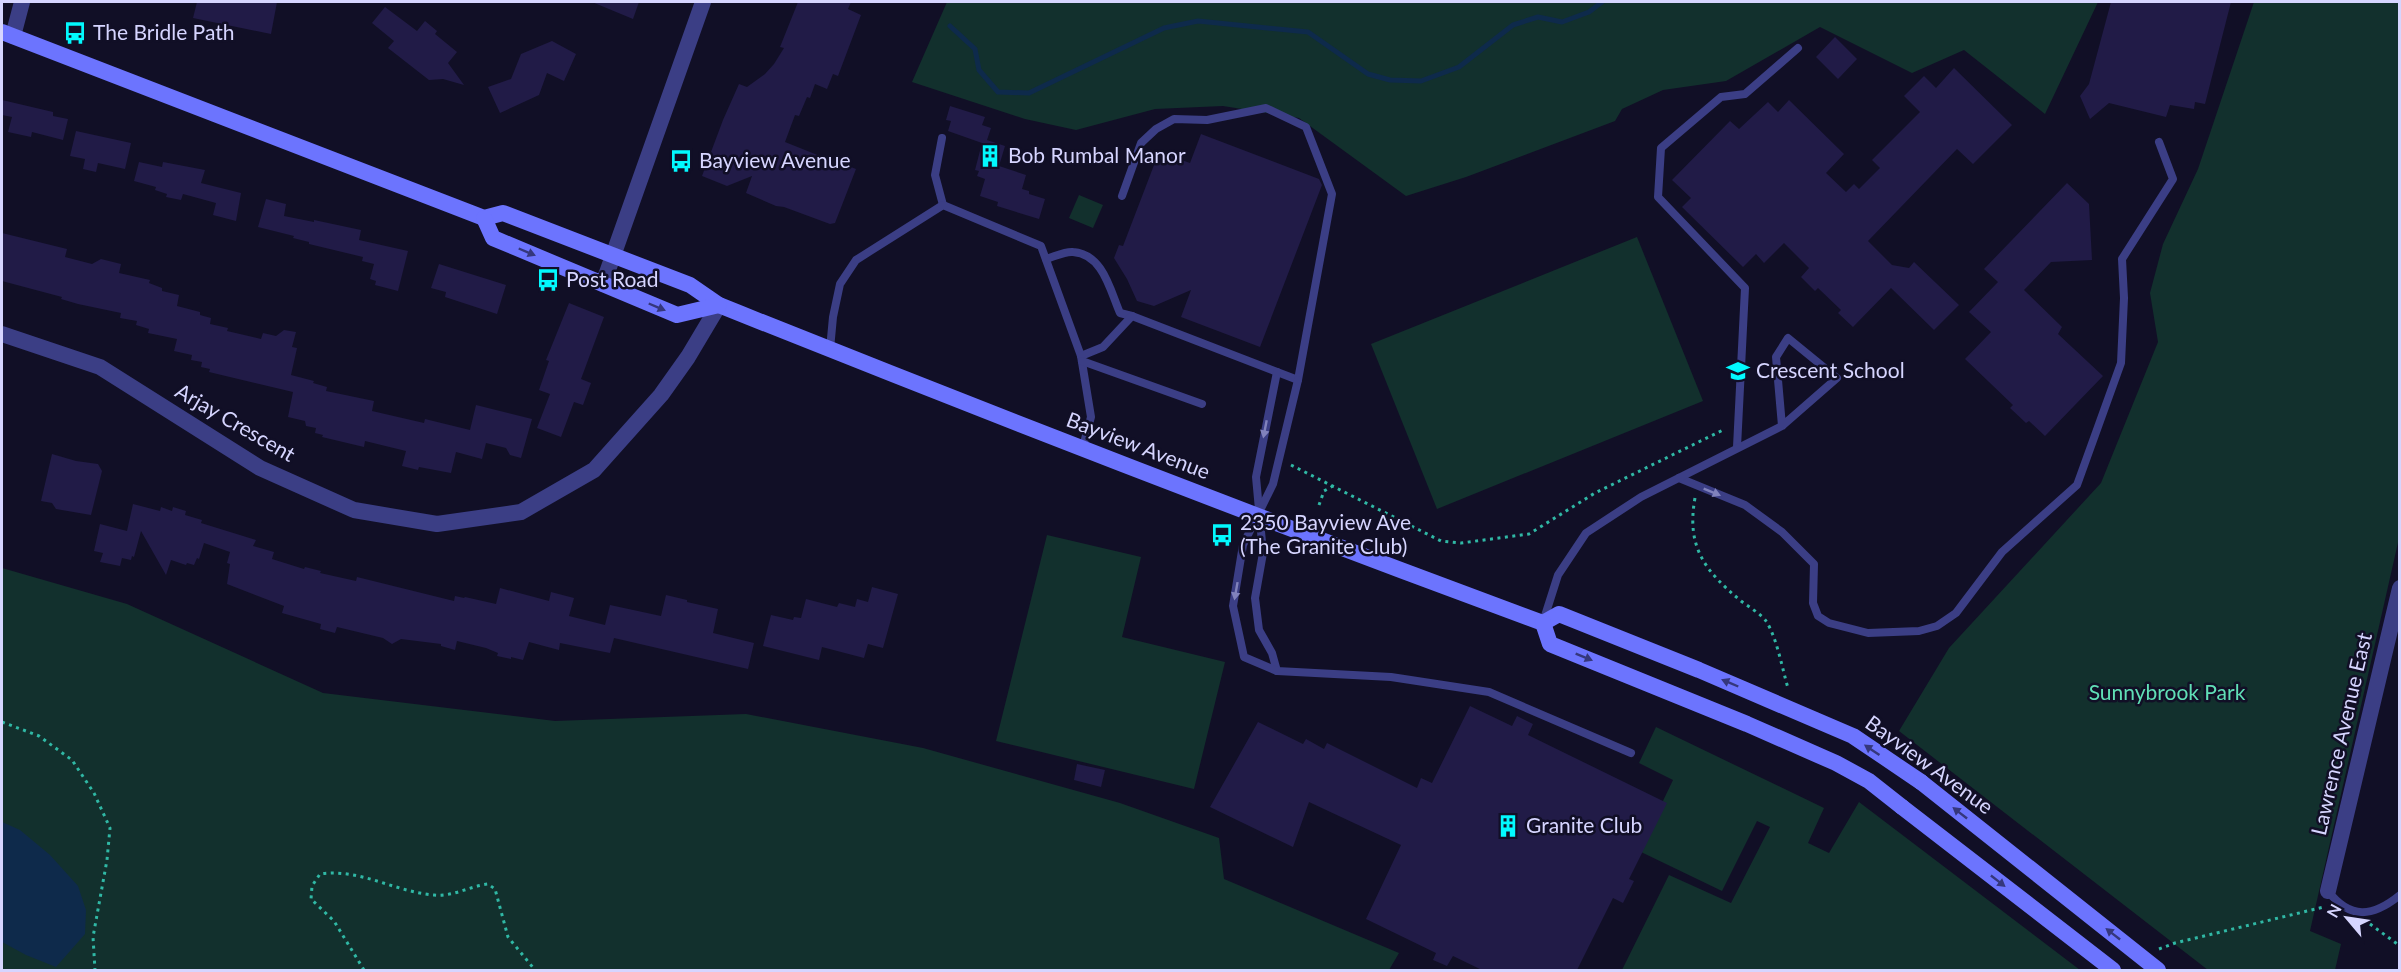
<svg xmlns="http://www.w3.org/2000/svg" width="2401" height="972" font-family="Lato,sans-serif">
<rect width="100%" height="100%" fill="#110f26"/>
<g fill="#12302d">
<path d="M947 2H2098L2045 114 1964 50 1912 73 1820 27 1726 81 1663 90 1622 109 1615 121 1466 177 1406 196 1299 118 1223 106 1155 109 1076 130 1025 119 912 82Z"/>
<path d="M2254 2H2399V538L2310 931 2341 944 2335 970H2208L1899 731 1949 648 2101 483 2158 342 2150 293 2163 244 2198 169Z"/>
<path d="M1079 195 1103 205 1093 228 1069 218Z"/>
<path d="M1637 237 1703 401 1437 509 1371 344Z"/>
<path d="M1047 535 1141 557 1122 637 1225 662 1194 789 996 741Z"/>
<path d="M2 568 127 604 323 693 555 721 746 714 923 748 1120 803 1219 838 1224 879 1399 953 1389 970H2Z"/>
<path d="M1656 727 1824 808 1808 843 1829 853 1859 802 2080 970H1622L1669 875 1731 903 1770 827 1757 821 1722 891 1639 851 1673 780 1639 763Z"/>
</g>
<path fill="#0e2a4b" d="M2 822 20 830 50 855 78 886 86 910 85 934 56 967 26 955 2 942Z"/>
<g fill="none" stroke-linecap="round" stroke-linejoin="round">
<path stroke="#0e2a4b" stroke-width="5" d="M950 26 975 49 979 70 998 92 1029 93 1164 28 1198 21 1308 32 1368 74 1390 80 1421 81 1459 67 1513 25 1538 17 1562 22 1589 12 1602 2"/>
</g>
<g fill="#211b47">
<path d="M197 2H277L271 34 193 18Z"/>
<path d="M592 2H639L633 19Z"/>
<path d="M798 2H851L848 9 861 15 838 76 833 74 827 89 815 84 810 98 807 97 799 116 795 115 785 142 825 158 835 159 838 162 856 169 835 223 830 224 784 207 776 206 746 193 752 176 727 186 702 176 723 120 739 84 747 87 765 74 774 64 784 48 780 47Z"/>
<path d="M2111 2H2231L2205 104 2195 102 2194 109 2170 105 2166 117 2109 103 2090 119 2080 96 2089 84Z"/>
<path d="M385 7 417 31 425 21 437 31 435 34 457 52 448 63 464 85 443 79 429 80 388 48 394 41 372 23Z"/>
<path d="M1835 37 1857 59 1838 79 1816 57Z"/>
<path d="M552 41 576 54 564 81 547 73 539 95 500 113 488 87 511 79 521 54Z"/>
<path d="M1954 68 2012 125 1973 164 1957 149 1868 241 1892 265 1909 268 1914 262 1959 305 1934 330 1891 288 1853 327 1838 313 1841 310 1818 288 1815 291 1801 277 1809 268 1784 243 1764 263 1756 254 1743 267 1682 207 1691 198 1672 180 1730 121 1739 129 1768 102 1778 112 1789 100 1844 154 1826 173 1846 192 1854 184 1859 189 1880 168 1872 160 1920 112 1904 96 1924 76 1936 88Z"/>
<path d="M2 100 53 112V116L68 119 63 140 32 132 31 137 8 132 12 117 2 115Z"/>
<path d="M950 106 985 117 982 125 991 128 987 140 1005 146 999 166 1026 175 1022 189 1029 191V194L1045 199 1039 219 997 206 998 202 980 196 985 179 977 176 979 171 975 170 982 143 948 131 951 121 946 120Z"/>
<path d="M76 131 131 143 125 169 98 163 96 172 83 169 85 159 70 156Z"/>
<path d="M1201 134 1319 179 1322 185 1260 347 1181 317 1191 290 1154 306 1137 301 1127 279 1114 258 1119 245 1123 246 1159 152 1190 163Z"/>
<path d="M139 162 162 167 163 162 205 170 201 183 241 193 236 221 213 215 216 203 183 194 181 200 166 197 167 194 155 190 156 187 134 181Z"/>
<path d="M2067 183 2089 204 2092 260 2051 262 2024 290 2062 327 2058 334 2103 376 2045 436 2029 421 2026 423 2010 408 2013 405 1965 359 1991 332 1969 312 1998 282 1984 269Z"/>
<path d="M266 199 286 204 284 216 314 222V220L361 230 359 240 408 251 398 291 375 285 376 281 370 279 374 264 362 261 363 257 309 244V242L293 238 294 236 258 227Z"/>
<path d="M2 233 67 249 65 257 92 264 101 259 121 264 119 273 150 280 149 283 162 288V291L179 295 177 306 200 312V315L211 318 210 324 228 328 227 331 261 339 263 333 276 336 284 330 296 332 292 347 297 348 291 375 314 381 313 383 327 387 326 391 374 401 372 411 424 423 425 419 470 430 476 405 532 419 521 458 510 455 506 448 486 443 482 459 456 452 451 473 419 467 418 470 402 466 406 451 365 441 364 447 322 437 323 435 315 433 316 428 306 426 305 421 288 417 293 392 209 372 210 369 201 367 202 362 191 360 192 355 174 351 177 339 148 333 149 329 136 325 137 321 120 318 121 313 78 304 61 299 62 297 2 281Z"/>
<path d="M439 264 506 285 497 314 445 297 446 292 431 288Z"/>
<path d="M569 303 604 317 581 379 591 383 583 405 574 402 561 437 537 428 550 394 539 390 549 361 546 360Z"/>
<path d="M52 454 76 461 98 464 102 471 91 515 56 509 52 503 41 501Z"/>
<path d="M133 504 160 511 161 507 172 511 173 507 186 511 185 515 202 520 201 523 256 540 253 546 274 552 272 559 304 569 305 567 321 571 320 573 356 581 357 577 454 601 455 596 464 598 465 597 496 604 500 588 549 601 551 592 574 598 569 616 605 625 610 605 661 616 666 595 687 600V602L718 609 713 633 754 643 748 669 614 638 610 653 560 643 559 650 529 642 523 660 511 657V659L497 656 498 653 486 648 457 641 455 650 441 646V644L401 639 392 644 383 638 337 627 335 633 320 629 321 624 282 613 284 606 227 584 230 564 227 563 230 552 204 543 199 559 197 558 194 565 187 563 186 565 171 560 166 575 141 531 134 557 132 556 131 560 122 558 120 566 100 562 103 553 94 551 100 524 127 531Z"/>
<path d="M872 587 898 594 883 648 868 644 864 658 822 647 819 660 763 646 771 615 793 620 794 617 801 618 806 599 837 607 839 603 855 607 857 599 868 602Z"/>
<path d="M1470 706 1512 726 1517 716 1533 724 1528 735 1667 803 1629 879 1634 881 1623 903 1613 898 1577 970H1482L1453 956 1447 966 1433 960 1436 953 1366 919 1401 845 1309 802 1293 847 1210 807 1258 722 1303 744 1306 739 1324 749 1327 743 1417 788 1421 778 1432 783Z"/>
<path d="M1077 764 1105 770 1101 787 1074 780Z"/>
</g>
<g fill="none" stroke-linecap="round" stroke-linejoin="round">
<g stroke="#30b8a5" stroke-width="3" stroke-dasharray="3 4.5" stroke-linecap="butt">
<path d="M1291 465 1441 541 1461 543 1529 534 1595 493 1725 429"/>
<path d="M1695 498C1686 547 1705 571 1741 601 1749 607 1761 614 1766 621 1777 638 1782 668 1788 688"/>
<path d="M1319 505 1324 491 1333 486"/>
<path d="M2 722 39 736 72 760 94 793 110 828 107 860 93 937 95 970"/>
<path d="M2370 924 2400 946"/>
<path d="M2159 949 2175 943 2324 907"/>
<path d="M364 970 334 921 311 899 312 886 320 874C360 868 395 892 434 895 453 897 470 886 488 884L495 889 508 937 535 970"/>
</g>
<g stroke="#3b3e85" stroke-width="8">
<path d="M942 138 935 175 943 205"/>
<path d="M1046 259C1054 257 1065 251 1073 252 1103 254 1110 290 1120 313L1132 316"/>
<path d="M830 349 833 317 840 284 856 260 943 205 1041 246 1081 356 1091 417 1082 450"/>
<path d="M1081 356 1103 347 1132 316 1298 380 1332 194 1306 127 1266 108 1207 120 1174 119 1156 129 1141 143 1122 196"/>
<path d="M1082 361 1202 404"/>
<path d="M1277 372 1256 477 1263 553 1255 598 1259 630 1272 653 1277 671"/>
<path d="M1298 380 1273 484 1243 545 1233 606 1244 657 1277 671 1391 677 1489 692 1631 753"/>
<path d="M1737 447 1745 288 1658 197 1661 148 1721 97 1745 94 1798 48"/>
<path d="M1679 478 1745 505 1782 532 1814 564 1813 603 1818 616 1829 623 1868 633 1919 631 1937 626 1956 613 2002 552 2077 485 2121 363 2124 298 2122 259 2173 179 2159 142"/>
<path d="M1543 622 1558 575 1586 533 1641 497 1782 426 1837 378 1788 338 1776 357 1782 426"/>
<path d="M2328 891C2350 920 2373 917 2400 895"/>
</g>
<g stroke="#3b3e85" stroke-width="16">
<path d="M13 36 22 2"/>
<path d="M2 334 100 367 260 468 354 510 437 524 521 512 594 470 661 395 688 357 719 305"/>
<path d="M2328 891 2400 588"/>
</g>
<path stroke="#3b3e85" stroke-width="16" d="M603 284 703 2"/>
<g stroke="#6c74fe" stroke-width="16">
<path d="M2 32 484 218 503 213 690 285 719 305C993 415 1267 521 1543 623L1559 614 1699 670 1853 736 1921 782"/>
<path d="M484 218 493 238 677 315 719 305"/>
<path d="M1543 623 1550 644 1747 724 1836 763 1869 781 1902 807"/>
</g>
<g stroke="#6c74fe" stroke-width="16">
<path d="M1921 782 2158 970"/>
<path d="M1902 807 2113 970"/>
</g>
</g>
<defs><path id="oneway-solid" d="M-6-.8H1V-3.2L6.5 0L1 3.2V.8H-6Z" transform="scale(1.5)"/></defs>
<g fill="#35377c">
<use href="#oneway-solid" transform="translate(527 252) rotate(23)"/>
<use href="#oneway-solid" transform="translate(657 307) rotate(23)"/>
<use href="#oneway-solid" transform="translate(1584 657) rotate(22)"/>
<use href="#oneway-solid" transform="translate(1730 683) rotate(-157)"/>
<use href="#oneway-solid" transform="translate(1872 750) rotate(-146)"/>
<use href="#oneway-solid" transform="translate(1960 813) rotate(-142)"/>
<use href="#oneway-solid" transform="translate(1998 881) rotate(38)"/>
<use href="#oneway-solid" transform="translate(2113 934) rotate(-142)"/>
</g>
<g fill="#8182bc">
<use href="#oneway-solid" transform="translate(1265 429) rotate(101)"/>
<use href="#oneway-solid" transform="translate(1712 492) rotate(22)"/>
<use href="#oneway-solid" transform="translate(1236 591) rotate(100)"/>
</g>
<defs>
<g id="bus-bare" transform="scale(1.8)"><path d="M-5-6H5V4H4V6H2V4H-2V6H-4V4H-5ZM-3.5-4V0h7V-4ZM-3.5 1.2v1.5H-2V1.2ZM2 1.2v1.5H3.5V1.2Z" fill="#02f9fe" stroke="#110f26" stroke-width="2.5" paint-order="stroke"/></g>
<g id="building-bare" transform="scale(1.8)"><path d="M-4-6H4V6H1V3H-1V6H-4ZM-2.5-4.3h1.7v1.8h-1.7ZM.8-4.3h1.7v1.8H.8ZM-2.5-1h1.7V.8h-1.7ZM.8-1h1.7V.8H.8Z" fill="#02f9fe" stroke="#110f26" stroke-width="2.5" paint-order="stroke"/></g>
<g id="school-bare" transform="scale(1.8)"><path d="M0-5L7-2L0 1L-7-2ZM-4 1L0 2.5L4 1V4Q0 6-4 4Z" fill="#02f9fe" stroke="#110f26" stroke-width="2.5" paint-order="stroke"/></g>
</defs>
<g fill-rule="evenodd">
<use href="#bus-bare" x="75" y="33"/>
<use href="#building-bare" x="990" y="156"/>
<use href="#bus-bare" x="681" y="161"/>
<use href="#bus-bare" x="548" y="280"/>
<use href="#school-bare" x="1738" y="371"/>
<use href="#bus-bare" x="1222" y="535"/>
<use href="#building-bare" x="1508" y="826"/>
</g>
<g text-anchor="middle" stroke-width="5" stroke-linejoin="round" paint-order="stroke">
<g font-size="21" fill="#d6d5ff" stroke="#110f26" text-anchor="start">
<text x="93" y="40">The Bridle Path</text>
<text x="1008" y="163">Bob Rumbal Manor</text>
<text x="699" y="168">Bayview Avenue</text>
<text x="566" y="287">Post Road</text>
<text x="1756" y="378">Crescent School</text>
<text x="1240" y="530">2350 Bayview Ave<tspan x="1240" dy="24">(The Granite Club)</tspan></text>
<text x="1526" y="833">Granite Club</text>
</g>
<g font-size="21" fill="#d6d5ff" stroke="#110f26">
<text transform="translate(235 423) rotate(30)" y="7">Arjay Crescent</text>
<text transform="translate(1138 446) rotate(21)" y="7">Bayview Avenue</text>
<text transform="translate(2342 734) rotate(-77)" y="7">Lawrence Avenue East</text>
<text transform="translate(1929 765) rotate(36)" y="7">Bayview Avenue</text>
</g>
<g font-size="21" fill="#60dfb6" stroke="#110f26">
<text x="2167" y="700">Sunnybrook Park</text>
</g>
</g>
<rect width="2401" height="972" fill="none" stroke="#d6d5ff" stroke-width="6"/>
<g transform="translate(2347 918) rotate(299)" stroke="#110f26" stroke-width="4.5" paint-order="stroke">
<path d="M0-4.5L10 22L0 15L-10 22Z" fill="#d6d5ff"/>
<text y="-9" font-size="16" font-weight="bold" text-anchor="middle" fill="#d6d5ff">N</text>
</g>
</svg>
